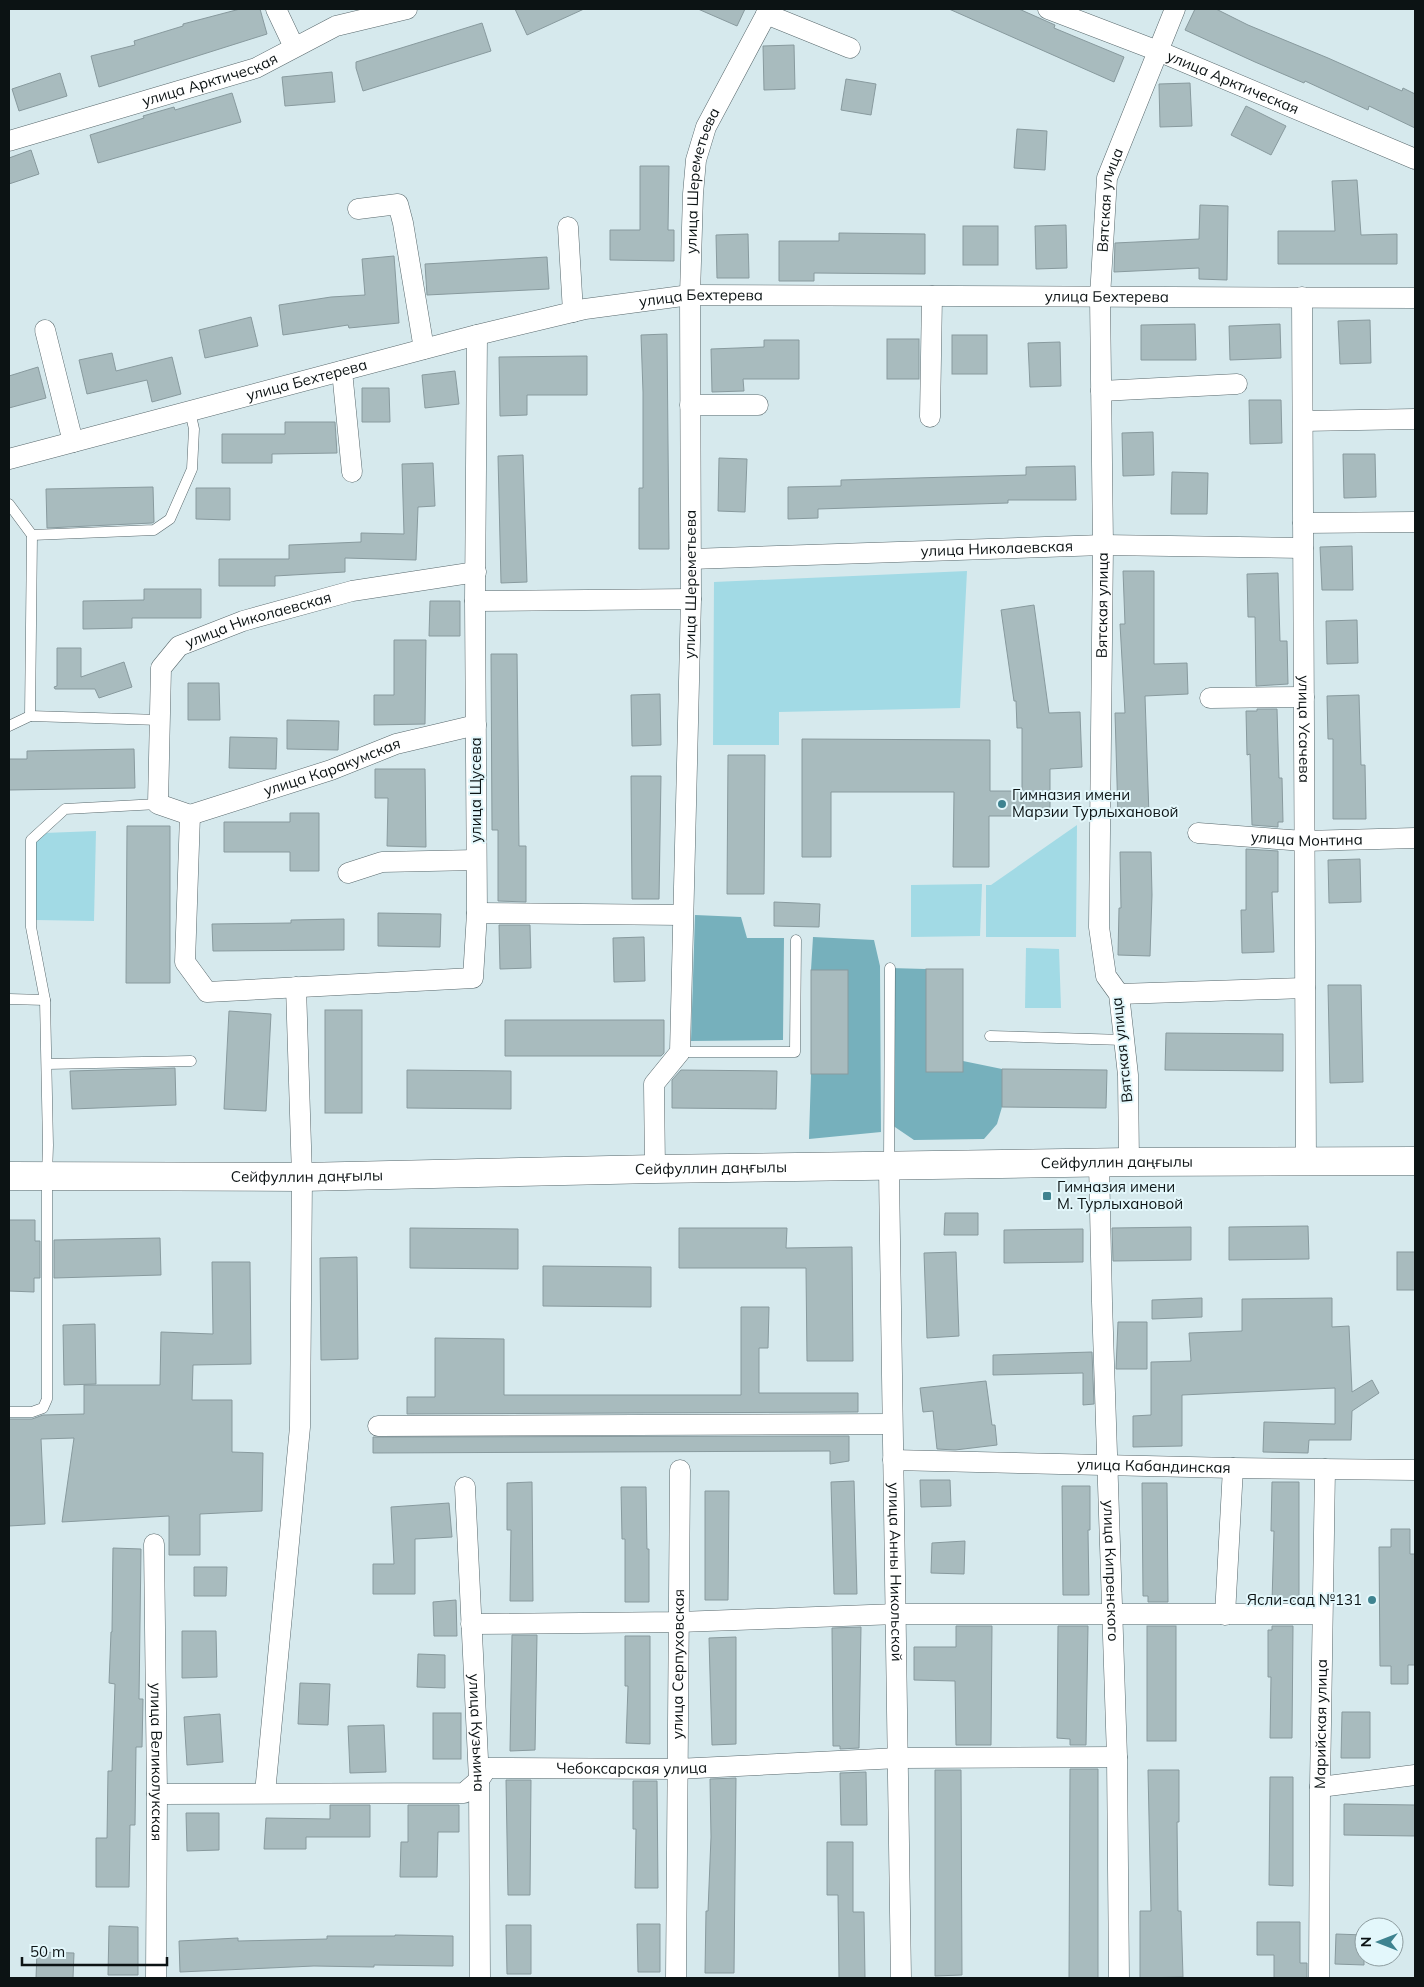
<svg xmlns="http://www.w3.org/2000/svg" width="1424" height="1987" font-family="Mulish,sans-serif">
<rect width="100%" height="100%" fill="#d6e9ed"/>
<g fill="#a2dae5">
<path d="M967 571 960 708 779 712V745H713L714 582Z"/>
<path d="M1077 825 1076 937H986V885H991Z"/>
<path d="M96 831 94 921 36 920V842L44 833Z"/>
<path d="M982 884 980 936 911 937V885Z"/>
<path d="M1026 948 1059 949 1061 1008H1025Z"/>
</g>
<g fill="#76b0bc">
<path d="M695 915 741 917 747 938H784L783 1040 691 1041Z"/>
<path d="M813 937 874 940 880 966 881 1132 809 1139 811 1074 848 1073V971L811 970Z"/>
<path d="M890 968 926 969V1072H963V1061L1002 1069V1107L997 1124 984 1139 914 1140 889 1123Z"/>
</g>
<g fill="#a8bbbe" stroke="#889a9e">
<path d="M240 9H260L267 34 99 87 91 56 135 45 134 41 183 26V24Z"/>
<path d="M515 9H584L527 35Z"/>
<path d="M698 9H745L737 26Z"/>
<path d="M949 9H1019L1055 25 1054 28 1124 57 1114 82Z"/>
<path d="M1195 9H1216L1248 25 1328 58 1402 91 1403 88 1415 94V128L1369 106 1368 110 1305 81 1304 83 1255 62 1185 30Z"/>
<path d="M482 23 491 51 363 91 356 68V62Z"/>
<path d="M794 45 795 89 764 90 763 46Z"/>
<path d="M332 72 335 102 285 106 282 77Z"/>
<path d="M60 73 67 96 19 111 12 89Z"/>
<path d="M846 79 876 84 871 115 841 110Z"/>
<path d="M1190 83 1192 126 1160 127 1159 84Z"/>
<path d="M232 93 241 122 98 163 90 135 144 118 143 116 174 107 175 110Z"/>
<path d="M1246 106 1286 126 1271 155 1231 135Z"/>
<path d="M1017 129 1047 131 1045 170 1014 168Z"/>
<path d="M31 150 39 174 9 184V158Z"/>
<path d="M640 166H669L668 230H674V261L610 260V230H640Z"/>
<path d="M1357 180 1361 235 1397 234V264H1278V231H1335L1332 181Z"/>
<path d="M1200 205 1228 206 1227 280 1199 279V268L1114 272 1115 243 1199 239Z"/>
<path d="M1066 225 1067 268 1036 269 1035 226Z"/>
<rect x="963" y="226" width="35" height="39"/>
<path d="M839 233 925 234V274L814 273V281H779V241H839Z"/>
<path d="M748 234 749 278H717L716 235Z"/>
<path d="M394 256 399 323 349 328 348 325 283 335 279 305 331 297 365 295 362 259Z"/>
<path d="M547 257 549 289 427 295 425 264Z"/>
<path d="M251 317 258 346 205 358 199 330Z"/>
<path d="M1370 320 1371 363 1340 364 1338 321Z"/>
<path d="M1195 324 1196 360H1141V325Z"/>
<path d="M1280 324 1281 358 1230 360 1229 326Z"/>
<path d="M667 334 669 549H639V488H643V392L641 335Z"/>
<rect x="952" y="335" width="35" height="39"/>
<rect x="887" y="339" width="32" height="40"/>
<path d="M764 340H799V379H743L744 391 712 392 711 349 764 347Z"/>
<path d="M1060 342 1061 386 1030 387 1028 343Z"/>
<path d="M112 353 116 371 172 357 181 394 152 402 147 380 87 394 79 360Z"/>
<path d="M587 356V395H527V415L500 416 499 357Z"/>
<path d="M38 367 46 398 9 408V376Z"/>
<path d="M455 371 459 404 425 408 422 375Z"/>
<path d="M362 388H389L390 422H362Z"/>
<path d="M1249 400H1281L1282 443 1250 444Z"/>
<path d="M285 422H335L337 453 272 454V463H222V434H285Z"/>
<path d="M1153 432 1154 475 1123 476 1122 433Z"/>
<path d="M1343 454H1375L1376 497 1344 498Z"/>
<path d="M523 455 527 582 501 583 498 456Z"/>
<path d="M719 458 747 459 745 512 718 511Z"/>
<path d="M433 463 435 506 418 507 416 560 345 558V572L275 576V586H219V559H289V545L361 542V533L404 534 402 464Z"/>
<path d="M1075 466 1076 500H1008V503L818 509V518L788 519V487L841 486V480L1026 475V467Z"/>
<path d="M1172 472 1208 473 1207 514H1171Z"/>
<path d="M153 487 154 522 152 523 47 528 46 489Z"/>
<path d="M196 488H230V520L196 519Z"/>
<path d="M1352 546 1353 590H1322L1320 547Z"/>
<path d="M1123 571H1154V664L1187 663 1188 694 1145 696 1149 816H1118L1115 713H1125L1120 624H1125Z"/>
<path d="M1278 573 1280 641H1287L1288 684 1256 686 1255 617H1248L1247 574Z"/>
<path d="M144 589H201V618H132V628L83 629V601L144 600Z"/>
<path d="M430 601H460V636H429Z"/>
<path d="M1034 605 1049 713 1080 712 1082 767 1050 769V816H989V867H953L954 792H831V857H802V739L990 740V791H1022V728H1017L1016 701H1014L1001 610Z"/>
<path d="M1357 620 1358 663 1327 664 1326 621Z"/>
<path d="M394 640H426L425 724 374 725V695H394Z"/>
<path d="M57 648H81V677L124 662 132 687 99 698 95 689H55L54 687 57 686Z"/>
<path d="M491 654H517L519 846H526V902L498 901V830H492Z"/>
<path d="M188 683H219L220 720H188Z"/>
<path d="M660 694 661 745 632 746 631 695Z"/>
<path d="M1359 695 1361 765H1365L1366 819H1333V739H1328L1327 696Z"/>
<path d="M1257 709H1277L1279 778H1282L1283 822H1278V827L1252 825 1250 754 1247 755 1246 711H1257Z"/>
<path d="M287 720 339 721 338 750 287 749Z"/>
<path d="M230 737 277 738 276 769 229 768Z"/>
<path d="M134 749 135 788 9 790V759H27V751Z"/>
<path d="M728 755H765L764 894H727Z"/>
<path d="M375 769H425L426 847 387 846 388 798H375Z"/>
<path d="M631 776H661L659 899H632Z"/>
<path d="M290 813H319V871H290V852H224V822H290Z"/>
<path d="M127 826H170V983H126Z"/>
<path d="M1246 849 1278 851V892H1272L1274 952 1242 953 1241 910H1246Z"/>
<path d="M1120 852H1151L1152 895 1150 956 1118 955 1119 908H1121Z"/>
<path d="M1360 859 1361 902 1329 903 1328 860Z"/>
<path d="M774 902 820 904 819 927 774 926Z"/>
<path d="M378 913 441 914 440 947 378 946Z"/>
<path d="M344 919V950L213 951 212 924 291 923V920Z"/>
<path d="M499 925H530L531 968 500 969Z"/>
<path d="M644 937 645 981 614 982 613 938Z"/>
<rect x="926" y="969" width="37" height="103"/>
<rect x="811" y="970" width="37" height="104"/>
<path d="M1328 985H1361L1363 1082 1330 1083Z"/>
<rect x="325" y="1010" width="37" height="103"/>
<path d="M229 1011 271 1014 266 1111 224 1109Z"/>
<path d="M505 1020H664V1053L661 1056H505Z"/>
<path d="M1166 1033 1283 1034V1071L1165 1070Z"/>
<path d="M175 1068 176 1105 72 1109 70 1071Z"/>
<path d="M1002 1069 1107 1070 1106 1108 1002 1107Z"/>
<path d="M407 1070 511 1071V1109L407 1108Z"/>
<path d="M681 1070 777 1071 776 1109 672 1108V1080Z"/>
<path d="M945 1213H978V1235H944Z"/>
<path d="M9 1220H35V1241H40V1278H34V1292L9 1291Z"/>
<path d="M1308 1226 1309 1259 1229 1260V1227Z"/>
<path d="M1191 1227V1260L1113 1261 1112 1228Z"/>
<path d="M410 1228 518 1229V1269L410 1268Z"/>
<path d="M679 1228H787L786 1248 852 1247 853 1361H807L806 1268H679Z"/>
<path d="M1083 1229V1262L1004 1263V1230Z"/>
<path d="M160 1238 161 1275 54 1278V1240Z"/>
<path d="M956 1252 959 1336 927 1338 924 1253Z"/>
<rect x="1397" y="1252" width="18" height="38"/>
<path d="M357 1257 358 1359 321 1360 320 1258Z"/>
<path d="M212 1262H250L251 1364 193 1365 192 1400H232V1452L263 1453 262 1511 200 1514V1555H169V1516L62 1522 74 1438 41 1439 45 1524 9 1526V1419H32L43 1415 84 1414V1385H160L161 1332 213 1334Z"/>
<path d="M543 1266 651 1267V1307L543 1306Z"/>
<path d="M1202 1298V1317L1152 1319V1300Z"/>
<path d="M1332 1298V1327L1349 1326 1352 1392 1372 1380 1379 1393 1352 1411 1351 1440H1309L1308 1453 1263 1452 1264 1422 1335 1424V1388L1182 1395V1446L1133 1447V1416L1151 1415V1362L1191 1361 1189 1333 1242 1331V1299Z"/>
<path d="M741 1307H769L768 1348H759V1393H858V1412L407 1414V1397H435V1338L504 1339V1395H741Z"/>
<path d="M1118 1322H1147V1369H1116Z"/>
<path d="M95 1324 96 1384 64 1385 63 1325Z"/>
<path d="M1092 1352 1094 1404 1083 1405V1373L993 1375V1355Z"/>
<path d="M986 1381 992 1425H995L997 1445 955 1450 937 1449 933 1411 923 1412 920 1388Z"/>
<path d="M849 1436V1461L830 1464V1451L373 1453V1437Z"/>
<path d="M920 1480H950L951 1506 921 1507Z"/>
<path d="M854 1481 857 1594H834L831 1482Z"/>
<path d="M532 1482 533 1601H510L511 1530H507V1483Z"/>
<path d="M1272 1482H1299V1602H1272L1274 1531H1271Z"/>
<path d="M1142 1483H1167L1168 1602H1148V1596H1143Z"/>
<path d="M1062 1486H1090V1530H1088L1089 1595H1063Z"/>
<path d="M621 1487H646L647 1549H649V1602H625V1539H622Z"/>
<path d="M705 1491H729L728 1600H705Z"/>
<path d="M449 1503 452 1537 415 1539V1594H373V1564H394L391 1507Z"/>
<path d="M1391 1529H1410V1554H1415V1665H1408V1684H1391V1666H1380L1379 1547H1391Z"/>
<path d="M965 1541 964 1574 931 1573 932 1543Z"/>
<path d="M113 1548 141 1549 139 1699H143L142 1747H136L135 1825H130L129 1887H96V1838H107L108 1771H112L115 1684 109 1683 111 1632H112Z"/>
<path d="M194 1567H227L226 1596H194Z"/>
<path d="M456 1600 457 1636H434L433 1602Z"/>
<path d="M956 1626H992L991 1745H956L955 1681 914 1680V1647H956Z"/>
<path d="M1058 1626H1088L1086 1745H1070V1739L1057 1738Z"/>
<rect x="1147" y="1626" width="29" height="115"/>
<path d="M1272 1626H1293L1292 1738H1270L1271 1677H1268V1630H1272Z"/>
<path d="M861 1627 859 1748 840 1749V1746H833L832 1628Z"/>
<path d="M182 1631H216L217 1677 182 1678Z"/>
<path d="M512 1635H537L535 1750 510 1751Z"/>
<path d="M625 1636H650V1744L626 1743 628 1686H625Z"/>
<path d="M736 1637V1744L712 1745 709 1638Z"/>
<path d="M418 1654 445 1655V1688L417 1687Z"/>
<path d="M300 1683 330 1684 328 1725 298 1724Z"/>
<path d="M1342 1712H1370V1758H1341Z"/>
<rect x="433" y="1713" width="28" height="46"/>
<path d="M220 1714 223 1762 187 1765 184 1717Z"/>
<path d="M384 1725 386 1772 350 1773 348 1726Z"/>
<path d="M1070 1769H1098V1978H1069Z"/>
<path d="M935 1770H961L962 1975 935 1976Z"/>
<path d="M1148 1770H1179V1822H1177L1178 1911H1181L1183 1977 1140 1978V1911H1151Z"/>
<path d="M866 1772 867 1825H841L840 1773Z"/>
<path d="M1270 1777H1293V1886L1269 1885Z"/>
<path d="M736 1778 734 1973H705L706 1911H708L711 1837 710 1779Z"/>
<path d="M506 1780H531L530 1895H508Z"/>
<path d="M633 1781H657L658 1888H635L636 1829H633Z"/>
<path d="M1344 1804 1415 1805V1836L1344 1835Z"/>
<path d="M330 1805H370V1837H306V1849H264L266 1818 330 1819Z"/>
<path d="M408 1805H459V1832H438L437 1877H400L401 1842H408Z"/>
<path d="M186 1813H219V1850L187 1851Z"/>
<path d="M827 1842H853V1912H864L865 1978H839L838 1895H827Z"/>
<path d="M1257 1922H1300V1963H1307V1978H1274V1955H1257Z"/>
<path d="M637 1924H660V1972H638Z"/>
<path d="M506 1925H531V1974H507Z"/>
<path d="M109 1926 138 1927V1975H108Z"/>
<path d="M1336 1934 1364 1935V1965L1335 1964Z"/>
<path d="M395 1935 453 1936V1966L374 1965V1967L314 1966 180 1972 179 1941 238 1938V1941L327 1939V1936H395Z"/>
<path d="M37 1952 74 1953 73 1978H36Z"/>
</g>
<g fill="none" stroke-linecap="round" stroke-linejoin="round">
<g stroke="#58686c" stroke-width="11">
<g id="lane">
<path d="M9 504 32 535 154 530 170 519 192 469 194 429 190 411"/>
<path d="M30 716 160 720"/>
<path d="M9 726 30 716 32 535"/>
<path d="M9 999 45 1000"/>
<path d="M990 1036 1124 1040"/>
<path d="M680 1052H795L796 940"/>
<path d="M47 1064 191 1061"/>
<path d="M889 1164 890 968"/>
<path d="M9 1412H32L43 1408 47 1399V1176L48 1145 45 1000 31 927V840L65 809 158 804"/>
</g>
</g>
<g stroke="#58686c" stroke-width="21">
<g id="street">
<path d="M276 9 294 47"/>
<path id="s1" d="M1048 9 1158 51 1415 159"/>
<path d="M766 14 850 48"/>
<path id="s2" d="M9 141 256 68 336 26 407 9"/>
<path d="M358 209 398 204 403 223 424 349"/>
<path d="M568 227 573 312"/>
<path id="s3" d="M1302 297 1306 1161"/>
<path d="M45 330 73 442"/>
<path d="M342 371 352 472"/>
<path d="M1101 391 1237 384"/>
<path d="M690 405H758"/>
<path d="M930 417 932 296"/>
<path d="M1303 421 1415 419"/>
<path id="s4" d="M9 459 477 335 585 309 690 295 1415 298"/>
<path d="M1303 523 1415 522"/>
<path id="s5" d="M691 559 1103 545 1303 548"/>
<path d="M475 601 691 599"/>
<path d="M1210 698 1304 697"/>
<path d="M190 815 185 962 207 992 473 978 477 913 475 601 477 335"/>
<path id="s6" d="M190 815 158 804 161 668 179 646 243 621 352 591 476 572"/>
<path id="s7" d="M190 815 331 770 396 744 476 725"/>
<path id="s8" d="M1198 833 1304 841 1415 838"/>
<path d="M348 873 382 862 476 860"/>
<path d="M477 913 682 915"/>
<path d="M1119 994 1305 988"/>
<path id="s9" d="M1129 1162 1128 1075 1119 994 1106 976 1099 927 1103 545 1100 297 1107 178 1175 9"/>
<path id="s10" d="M1099 1163 1102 1302 1117 1757 1119 1978"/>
<path id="s11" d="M889 1166C892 1437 899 1708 901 1978"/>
<path id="s12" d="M655 1169 654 1084 680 1052 691 599 690 295 693 194 696 160 706 127 769 9"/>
<path d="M378 1426 892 1424"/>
<path id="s13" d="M893 1460 1233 1468 1415 1470"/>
<path id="s14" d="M465 1487 479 1780 480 1978"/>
<path id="s15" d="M154 1544 157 1794 156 1978"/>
<path d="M1225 1615 1233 1468"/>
<path d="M471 1624 679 1622 897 1614H1322"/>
<path d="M1320 1787 1415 1775"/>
<path d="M265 1793 300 1427 302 1177 296 987"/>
<path id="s16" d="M157 1794 464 1793 479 1780 487 1768 676 1769 899 1758 1117 1757"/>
<path id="s17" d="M676 1978C676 1809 679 1640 680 1470"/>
<path id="s18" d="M1319 1978 1320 1787 1325 1469"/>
</g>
</g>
<g stroke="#58686c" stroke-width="29">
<g id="secondary">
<path id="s19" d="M9 1176 302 1177 655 1169 1129 1162 1415 1161"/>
</g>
</g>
<use href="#lane" stroke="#fff" stroke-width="10"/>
<use href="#street" stroke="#fff" stroke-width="20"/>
<use href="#secondary" stroke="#fff" stroke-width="28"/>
</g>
<g fill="#3e8390" stroke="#e3f7fb" stroke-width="2">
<circle cx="1002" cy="804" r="5"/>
<rect x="1042" y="1191" width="10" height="10" rx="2.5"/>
<circle cx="1372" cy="1600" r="5"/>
</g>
<g text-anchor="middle" stroke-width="4" stroke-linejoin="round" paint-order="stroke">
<g font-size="15" fill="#0c1314" stroke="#e3f7fb">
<text dy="5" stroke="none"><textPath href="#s2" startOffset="210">улица Арктическая</textPath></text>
<text dy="5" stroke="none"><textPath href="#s1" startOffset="199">улица Арктическая</textPath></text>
<text dy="5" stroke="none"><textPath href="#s12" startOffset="999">улица Шереметьева</textPath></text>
<text dy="5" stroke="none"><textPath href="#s9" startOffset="968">Вятская улица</textPath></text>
<text dy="5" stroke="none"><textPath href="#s4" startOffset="1118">улица Бехтерева</textPath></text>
<text dy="5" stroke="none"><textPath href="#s4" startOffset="712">улица Бехтерева</textPath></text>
<text dy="5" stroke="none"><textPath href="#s4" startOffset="308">улица Бехтерева</textPath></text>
<text dy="5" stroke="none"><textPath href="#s5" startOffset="306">улица Николаевская</textPath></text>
<text dy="5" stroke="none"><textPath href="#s12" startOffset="594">улица Шереметьева</textPath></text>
<text dy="5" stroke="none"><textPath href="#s9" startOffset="562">Вятская улица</textPath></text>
<text dy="5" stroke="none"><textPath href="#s6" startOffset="282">улица Николаевская</textPath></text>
<text dy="5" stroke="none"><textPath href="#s3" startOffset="432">улица Усачева</textPath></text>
<text dy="5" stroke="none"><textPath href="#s7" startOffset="150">улица Каракумская</textPath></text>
<text transform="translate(476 790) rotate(-90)" y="5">улица Щусева</text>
<text dy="5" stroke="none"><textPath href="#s8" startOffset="109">улица Монтина</textPath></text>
<text transform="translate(1122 1050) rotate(-96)" y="5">Вятская улица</text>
<text dy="5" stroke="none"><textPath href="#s19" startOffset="1108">Сейфуллин даңғылы</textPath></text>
<text dy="5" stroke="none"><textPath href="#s19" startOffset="702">Сейфуллин даңғылы</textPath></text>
<text dy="5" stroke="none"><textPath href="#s19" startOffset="298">Сейфуллин даңғылы</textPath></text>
<text dy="5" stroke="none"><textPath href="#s13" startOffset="261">улица Кабандинская</textPath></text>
<text dy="5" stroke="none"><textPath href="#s10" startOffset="408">улица Кипренского</textPath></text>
<text dy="5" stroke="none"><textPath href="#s11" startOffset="406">улица Анны Никольской</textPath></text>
<text dy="5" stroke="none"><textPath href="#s17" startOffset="314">улица Серпуховская</textPath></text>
<text dy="5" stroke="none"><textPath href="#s18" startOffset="254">Марийская улица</textPath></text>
<text dy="5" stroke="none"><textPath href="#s14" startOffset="246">улица Кузьмина</textPath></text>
<text dy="5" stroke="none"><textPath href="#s15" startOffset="218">улица Великолукская</textPath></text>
<text dy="5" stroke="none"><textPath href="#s16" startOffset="486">Чебоксарская улица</textPath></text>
</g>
<g font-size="15" fill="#0c1314" stroke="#e3f7fb" text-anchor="start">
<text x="1012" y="800">Гимназия имени<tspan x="1012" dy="17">Марзии Турлыхановой</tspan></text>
<text x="1057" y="1192">Гимназия имени<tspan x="1057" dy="17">М. Турлыхановой</tspan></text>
<text x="1362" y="1605" text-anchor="end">Ясли-сад №131</text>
</g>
</g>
<rect width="1424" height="1987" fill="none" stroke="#0c1314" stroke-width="20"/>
<g transform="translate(1379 1942) rotate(270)"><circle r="24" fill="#e3f7fb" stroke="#8d9c9f"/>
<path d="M0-4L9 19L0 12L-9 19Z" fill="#3e8390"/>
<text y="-8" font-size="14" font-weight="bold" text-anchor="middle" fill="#0c1314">N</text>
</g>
<path d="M22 1957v8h145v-8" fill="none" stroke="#0c1314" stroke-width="2.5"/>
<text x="30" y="1957" font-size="15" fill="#0c1314" stroke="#e3f7fb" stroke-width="4" paint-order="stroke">50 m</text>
</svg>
